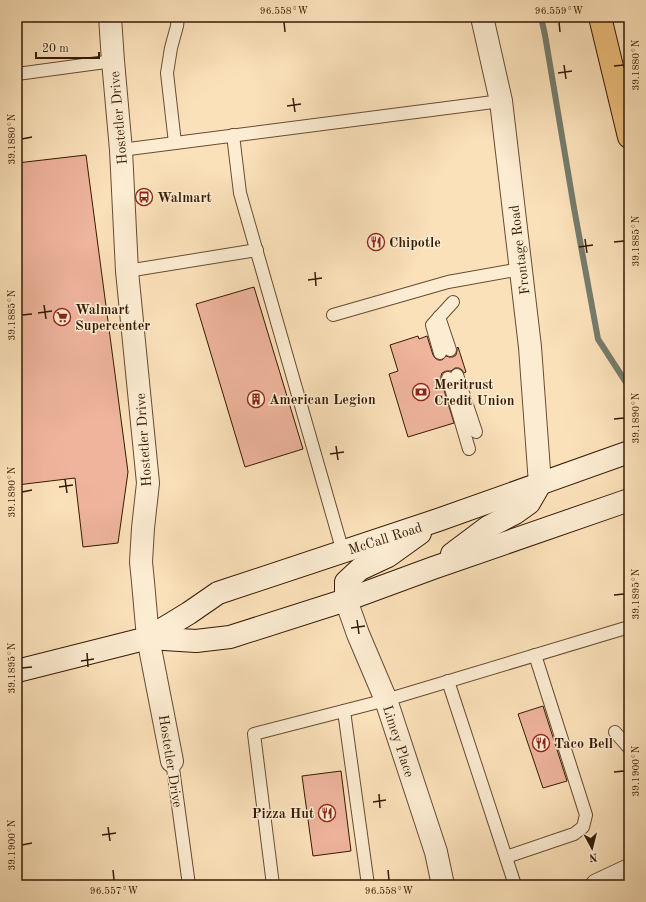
<svg xmlns="http://www.w3.org/2000/svg" width="646" height="902" font-family="'Old Standard TT',serif">
<rect width="100%" height="100%" fill="#fbe1ba"/>
<filter id="stains"><feTurbulence type="fractalNoise" baseFrequency=".005" numOctaves="4"/><feColorMatrix values="0 0 0 0 .2 0 0 0 0 .09 0 0 0 0 .02 0 0 0 .5 -.17"/></filter>
<radialGradient id="worn" r=".72"><stop offset=".6" stop-color="#630" stop-opacity="0"/><stop offset="1" stop-color="#630" stop-opacity=".3"/></radialGradient>
<g fill="none" stroke-linecap="round" stroke-linejoin="round">
<path stroke="#757c6c" stroke-width="6" d="M541 17 545 35 574 208 598 339 629 387"/>
</g>
<g fill="#eeb49c" stroke="#361a04">
<path d="M86 155 128 472 118 543 83 547 75 478 17 485V163Z"/>
<path d="M254 287 303 449 245 467 196 304Z"/>
<path d="M418 336 419 339 427 336 433 355 435 358 438 360H442L446 356 449 357H453L456 355 457 351V348L458 347 466 372 464 373 462 370 459 368H455L451 371H446L442 373 441 376V380L454 423 408 437 389 374 398 371 390 345Z"/>
<path d="M543 706 567 781 543 788 518 714Z"/>
<path d="M341 771 351 851 313 856 302 776Z"/>
</g>
<g fill="none" stroke-linecap="round" stroke-linejoin="round">
<g stroke="#674c32" stroke-width="14">
<g id="lane">
<path d="M17 74 113 61"/>
<path d="M233 135 240 193 343 552"/>
<path d="M175 143 167 73 171 48 177 26 178 17"/>
<path d="M121 150 501 101"/>
<path d="M127 271 257 250"/>
<path d="M333 315 448 282 521 269"/>
<path d="M439 317 450 350"/>
<path d="M440 353 432 325 453 302"/>
<path d="M457 375 476 432"/>
<path d="M448 378 469 449"/>
<path d="M448 681 515 885"/>
<path d="M344 711 368 885"/>
<path d="M615 732 629 748"/>
<path d="M172 761 189 885"/>
<path d="M506 857 574 834 583 827 586 815 535 655"/>
<path d="M273 885 254 734 386 700 629 627"/>
</g>
</g>
<g stroke="#674c32" stroke-width="24">
<g id="street">
<path d="M110 17 113 61 121 150 127 271 148 483 143 528 141 562 143 582 148 638 172 761"/>
<path d="M482 17 501 101 530 347 540 484"/>
<path d="M346 600 358 634 386 700 436 852 443 885"/>
<path d="M597 885 629 870"/>
</g>
</g>
<g stroke="#361a04" stroke-width="24">
<g id="secondary">
<path d="M452 554 488 527 515 513 529 503 540 484"/>
<path d="M346 600V582L360 569 388 556 420 533"/>
<path d="M148 638 189 613 218 593 438 520 629 452"/>
<path d="M17 671 148 638 196 641 230 637 346 600 433 568 629 500"/>
</g>
</g>
<g stroke="#361a04" stroke-width="24">
<path id="highway" d="M600 17 629 137"/>
</g>
<use href="#lane" stroke="#fcecd2" stroke-width="12"/>
<use href="#street" stroke="#fcecd2" stroke-width="22"/>
<use href="#secondary" stroke="#fcecd2" stroke-width="22"/>
<use href="#highway" stroke="#eec07d" stroke-width="22"/>
</g>
<path fill="none" stroke="#361a04" stroke-width="1.5" d="M284 22 285 32M559 22 560 32M564 65 566 79M614 66 624 65M558 73 572 71M293 98 295 112M287 106 301 104M22 139 32 137M585 239 587 253M614 242 624 241M579 247 593 245M315 272 316 286M308 280 322 278M44 305 46 319M38 313 52 311M22 315 32 314M614 419 624 418M336 446 338 460M330 454 344 452M65 479 67 493M59 487 73 485M22 492 32 490M614 595 624 594M357 620 359 634M351 628 365 626M87 653 88 667M81 661 94 659M22 668 32 667M614 772 624 771M379 794 380 808M373 802 386 800M108 827 110 841M102 835 116 833M22 845 32 843M113 870 114 880M388 870 389 880"/>
<defs>
<g id="bus-ring" transform="scale(0.9)"><circle r="9.5" fill="#fcecd2" stroke="#8f2418" stroke-width="1.5"/><path d="M-5-6H5V4H4V6H2V4H-2V6H-4V4H-5ZM-3.5-4V0h7V-4ZM-3.5 1.2v1.5H-2V1.2ZM2 1.2v1.5H3.5V1.2Z" fill="#8f2418"/></g>
<g id="restaurant-ring" transform="scale(0.9)"><circle r="9.5" fill="#fcecd2" stroke="#8f2418" stroke-width="1.5"/><path d="M-5-6h1v4h1v-4h1v4h1v-4h1v5L-1.5 .5V6h-2V.5L-5-1ZM5-6V6H3V1.5H1.5Q1.5-4 5-6Z" fill="#8f2418"/></g>
<g id="supermarket-ring" transform="scale(0.9)"><circle r="9.5" fill="#fcecd2" stroke="#8f2418" stroke-width="1.5"/><path d="M-6-5.5h2.5l.6 2H6L4.5 2H-2.5L-4.4-4H-6ZM-1.5 3.2a1.3 1.3 0 1 0 .1 0ZM3 3.2a1.3 1.3 0 1 0 .1 0Z" fill="#8f2418"/></g>
<g id="bank-ring" transform="scale(0.9)"><circle r="9.5" fill="#fcecd2" stroke="#8f2418" stroke-width="1.5"/><path d="M-6-4H6V4H-6ZM0-2.3a2.3 2.3 0 1 0 0 4.6a2.3 2.3 0 1 0 0-4.6Z" fill="#8f2418"/></g>
<g id="building-ring" transform="scale(0.9)"><circle r="9.5" fill="#fcecd2" stroke="#8f2418" stroke-width="1.5"/><path d="M-4-6H4V6H1V3H-1V6H-4ZM-2.5-4.3h1.7v1.8h-1.7ZM.8-4.3h1.7v1.8H.8ZM-2.5-1h1.7V.8h-1.7ZM.8-1h1.7V.8H.8Z" fill="#8f2418"/></g>
</defs>
<g fill-rule="evenodd">
<use href="#bus-ring" x="144" y="197"/>
<use href="#restaurant-ring" x="376" y="242"/>
<use href="#supermarket-ring" x="62" y="317"/>
<use href="#bank-ring" x="421" y="392"/>
<use href="#building-ring" x="256" y="399"/>
<use href="#restaurant-ring" x="541" y="743"/>
<use href="#restaurant-ring" x="327" y="813"/>
</g>
<g text-anchor="middle" stroke-width="3" stroke-linejoin="round" paint-order="stroke">
<g font-size="14" fill="#361a04" stroke="#fcecd2">
<text transform="translate(118 118) rotate(-95)" y="5">Hostetler Drive</text>
<text transform="translate(519 250) rotate(-97)" y="5">Frontage Road</text>
<text transform="translate(143 440) rotate(-94)" y="5">Hostetler Drive</text>
<text transform="translate(385 538) rotate(-18)" y="5">McCall Road</text>
<text transform="translate(399 741) rotate(72)" y="5">Limey Place</text>
<text transform="translate(171 761) rotate(81)" y="5">Hostetler Drive</text>
</g>
<g font-size="14" font-weight="bold" fill="#361a04" stroke="#fcecd2" text-anchor="start">
<text x="157" y="202">Walmart</text>
<text x="389" y="247">Chipotle</text>
<text x="75" y="314">Walmart<tspan x="75" dy="16">Supercenter</tspan></text>
<text x="434" y="389">Meritrust<tspan x="434" dy="16">Credit Union</tspan></text>
<text x="269" y="404">American Legion</text>
<text x="554" y="748">Taco Bell</text>
<text x="314" y="818" text-anchor="end">Pizza Hut</text>
</g>
</g>
<rect width="646" height="902" fill="none" stroke="#fbe1ba" stroke-width="44"/>
<g transform="translate(592 848) rotate(173)" stroke="#fcecd2" stroke-width="3" paint-order="stroke">
<path d="M0-3L7 15L0 10L-7 15Z" fill="#361a04"/>
<text y="-6" font-size="11" font-weight="bold" text-anchor="middle" fill="#361a04">N</text>
</g>
<path d="M36 52v6h63v-6" fill="none" stroke="#361a04" stroke-width="2"/>
<text x="42" y="52" font-size="12" fill="#361a04" stroke="#fcecd2" stroke-width="3" paint-order="stroke">20 m</text>
<rect x="22" y="22" width="602" height="858" fill="none" stroke="#361a04" stroke-width="1.5"/>
<g font-size="10" text-anchor="middle" fill="#361a04">
<text x="284" y="14">96.558°W</text>
<text x="559" y="14">96.559°W</text>
<text transform="translate(635 65) rotate(-90)" y="4">39.1880°N</text>
<text transform="translate(11 139) rotate(-90)" y="4">39.1880°N</text>
<text transform="translate(635 241) rotate(-90)" y="4">39.1885°N</text>
<text transform="translate(11 315) rotate(-90)" y="4">39.1885°N</text>
<text transform="translate(635 418) rotate(-90)" y="4">39.1890°N</text>
<text transform="translate(11 492) rotate(-90)" y="4">39.1890°N</text>
<text transform="translate(635 594) rotate(-90)" y="4">39.1895°N</text>
<text transform="translate(11 668) rotate(-90)" y="4">39.1895°N</text>
<text transform="translate(635 771) rotate(-90)" y="4">39.1900°N</text>
<text transform="translate(11 845) rotate(-90)" y="4">39.1900°N</text>
<text x="114" y="894">96.557°W</text>
<text x="389" y="894">96.558°W</text>
</g>
<rect width="100%" height="100%" filter="url(#stains)"/>
<rect width="100%" height="100%" fill="url(#worn)"/>
</svg>
